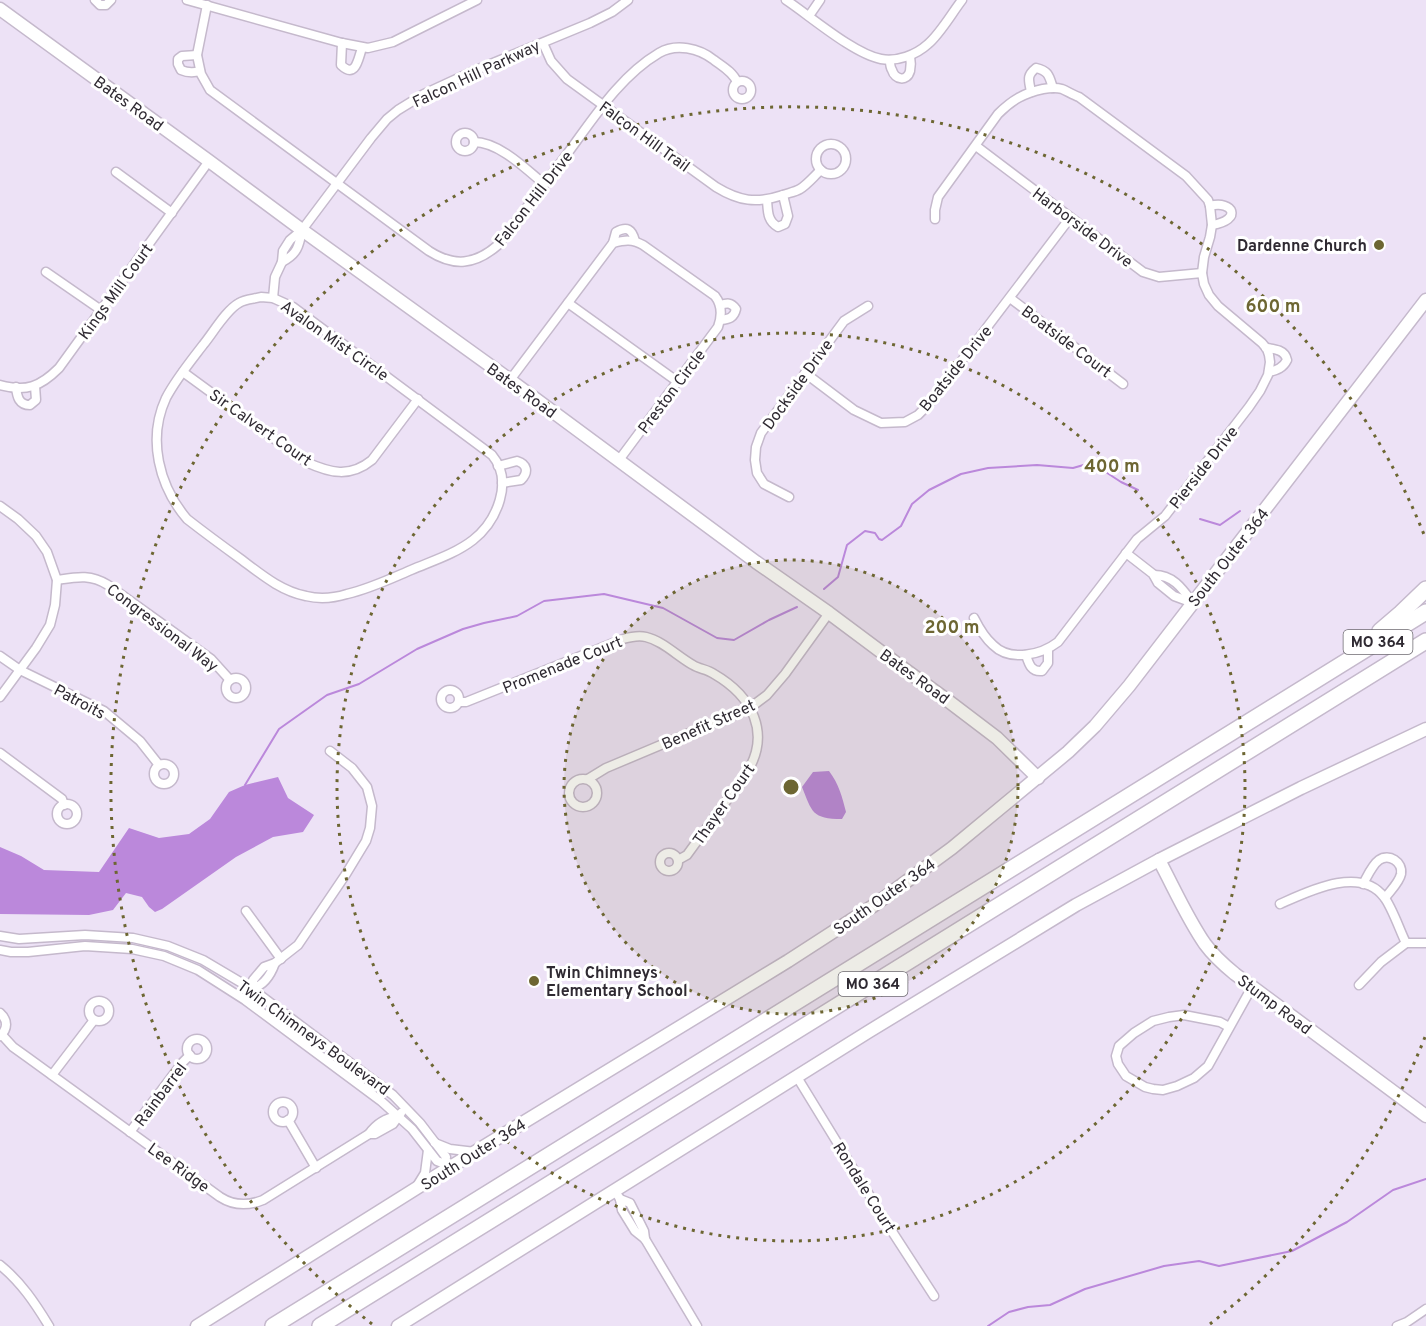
<svg xmlns="http://www.w3.org/2000/svg" width="1426" height="1326" font-family="Overpass,sans-serif">
<rect width="100%" height="100%" fill="#ede2f6"/>
<g fill="#bb88db">
<path d="M829 771C839 784 842 797 846 812L842 819C812 819 812 812 802 787L813 772Z"/>
<path d="M278 777 288 798 314 815 303 832 273 837 236 857 162 909 155 912 149 907 142 897 126 893 113 910 89 915 0 914V847L21 856 44 870 99 872 129 828 159 838 189 834 210 819 229 792 245 785Z"/>
</g>
<g fill="none" stroke-linecap="round" stroke-linejoin="round">
<g stroke="#bb88db" stroke-width="2">
<path d="M1200 519 1220 525 1240 511"/>
<path d="M824 589 838 577 847 545 865 531 875 533 879 539 882 540 901 526 912 504 929 490 961 474 988 468 1037 465 1073 468 1087 464 1098 467 1121 482 1138 490"/>
<path d="M245 785 279 729 327 695 359 684 417 649 463 629 484 623 517 616 544 601 604 594 663 608 717 638 734 640 769 620 797 607"/>
<path d="M988 1326 1009 1312 1028 1307 1050 1305 1085 1289 1164 1266 1199 1261 1219 1266 1292 1251 1347 1222 1393 1190 1426 1179"/>
</g>
<g stroke="#c5b9cc" stroke-width="11">
<g id="street">
<path d="M95 0 100 5H106L111 0"/>
<path d="M187 0 342 43 368 48 393 42 477 0"/>
<path d="M786 0C810 16 854 54 881 59 897 62 916 55 928 44 940 34 952 13 962 0"/>
<path d="M207 5 197 55 201 74 210 90 429 251C454 267 475 265 498 245 521 215 544 185 567 154 593 119 620 76 659 53 676 43 699 48 714 60 722 66 733 72 737 82"/>
<path d="M809 16 820 0"/>
<path d="M342 43 341 65C356 79 358 59 362 48"/>
<path d="M543 43 551 61 567 79 716 187C739 201 756 204 783 195 788 193 795 192 800 189 808 184 814 176 821 170"/>
<path d="M197 55 182 56 178 59V64L181 70C188 73 193 73 200 71"/>
<path d="M890 60C890 64 890 67 892 70 895 80 907 82 910 71 911 66 911 61 910 56"/>
<circle cx="742" cy="90" r="9"/>
<path d="M1031 92C1029 80 1026 76 1036 68 1049 71 1049 76 1053 88"/>
<circle cx="465" cy="142" r="9"/>
<path d="M474 142C499 142 526 169 544 184"/>
<circle cx="831" cy="159" r="15"/>
<path d="M976 146 1143 272 1159 277 1202 273"/>
<path d="M116 172 172 213"/>
<path d="M767 200C768 211 767 221 778 227L785 224 788 216 783 195"/>
<path d="M1210 206C1233 200 1243 220 1212 225"/>
<path d="M935 219V210L938 197 998 114C1012 100 1024 93 1043 89 1049 88 1055 87 1062 89 1067 91 1073 95 1079 97L1186 176 1208 200 1210 206 1212 225 1210 237 1204 257 1202 273 1204 284 1209 295 1218 306 1262 343 1267 349 1269 355 1270 362 1268 375 1260 391 1249 407 1165 516 1137 539 1058 642C1041 655 1010 662 993 645 985 638 979 628 974 618"/>
<path d="M613 243 616 232C627 226 632 229 635 241"/>
<path d="M282 262C297 254 299 247 302 230"/>
<path d="M46 272 101 310"/>
<path d="M261 297 273 298 293 307 492 455C514 481 497 521 473 540 455 554 432 561 411 570 390 579 369 589 347 594 334 598 318 599 306 596 281 591 262 575 242 560 224 547 205 533 187 519 159 486 147 439 166 398 176 379 190 362 203 345 213 333 226 310 239 303 245 299 254 299 261 297Z"/>
<path d="M273 298 275 277 282 262 283 251 290 240 302 230 371 138 387 119 398 110 424 94 476 70 590 23 612 12 628 0"/>
<path d="M1010 298 1123 384"/>
<path d="M568 303 678 382"/>
<path d="M720 305C727 303 731 302 736 309 734 318 729 319 721 320"/>
<path d="M1266 348C1275 349 1285 350 1287 360 1283 368 1277 370 1269 372"/>
<path d="M183 372 306 462C330 473 350 478 372 460L418 399"/>
<path d="M805 373 854 410 881 423 905 422 918 415 928 405 1070 218"/>
<path d="M510 380 613 243C625 240 632 239 643 245L715 296C722 305 722 316 718 327L619 460"/>
<path d="M0 385C26 392 40 387 59 368L209 161"/>
<path d="M16 387C17 397 19 405 30 405L36 400 35 386"/>
<path d="M498 466 517 461C527 464 529 472 521 480L502 483"/>
<path d="M789 497 764 484 757 473 755 460 756 447 761 433 844 321 868 306"/>
<path d="M0 506 18 519 36 536 47 552 57 580 55 605 50 625 36 648 0 697"/>
<path d="M1126 553 1153 574 1158 583 1174 596 1193 603"/>
<path d="M1154 575C1173 575 1182 588 1193 603"/>
<path d="M57 580C77 577 90 574 108 585L211 659 230 680"/>
<path d="M1026 655C1029 664 1031 672 1042 671L1048 663V649"/>
<path d="M0 656 20 670 104 711 140 741 159 765"/>
<circle cx="236" cy="688" r="10"/>
<circle cx="450" cy="699" r="9"/>
<path d="M460 702H466L623 639C630 637 638 635 646 637 663 641 677 656 693 665 699 669 707 669 714 674 752 696 772 733 746 774L687 855 678 860"/>
<path d="M0 753 62 799 64 805"/>
<circle cx="164" cy="774" r="10"/>
<circle cx="583" cy="793" r="14"/>
<path d="M588 779 606 768 751 707 767 695 785 674 829 613"/>
<circle cx="67" cy="814" r="10"/>
<circle cx="669" cy="862" r="9"/>
<path d="M1363 884C1367 877 1372 865 1379 860 1389 853 1403 862 1401 874 1399 883 1390 891 1385 898"/>
<path d="M1280 904C1307 892 1360 865 1384 897 1392 907 1400 931 1406 943"/>
<path d="M246 911 281 959"/>
<path d="M0 936 19 939 85 935 133 938 168 946 203 960 252 989 393 1095 420 1123 446 1157 445 1164 447 1169"/>
<path d="M0 950 11 952H28L85 946 132 949 164 956 198 970 245 1000 381 1101 412 1129 437 1161 445 1164"/>
<path d="M1359 985 1381 962 1406 943H1426"/>
<path d="M253 988C265 985 271 974 275 963"/>
<path d="M250 992 253 988V980L264 967 275 963 298 945 346 874 366 841 370 828 372 806 367 787 352 768 330 751"/>
<circle cx="99" cy="1011" r="10"/>
<path d="M0 1013C8 1020 8 1029 0 1036"/>
<path d="M1229 1027 1220 1022 1184 1015 1169 1017 1153 1021 1134 1033 1119 1046 1116 1056 1118 1064 1126 1076 1145 1087 1153 1089 1163 1090 1177 1086 1194 1078 1208 1066 1252 987"/>
<path d="M2 1035 13 1047 27 1057 220 1197C234 1206 248 1206 263 1200L369 1134H375L393 1124 401 1113"/>
<circle cx="197" cy="1049" r="10"/>
<path d="M52 1075 94 1020"/>
<path d="M797 1077 884 1219 934 1296"/>
<circle cx="283" cy="1112" r="10"/>
<path d="M288 1120 316 1168"/>
<path d="M130 1132 182 1063 190 1055"/>
<path d="M369 1134C376 1124 386 1118 398 1116"/>
<path d="M435 1143 450 1149 475 1152"/>
<path d="M417 1186 425 1173 428 1150"/>
<path d="M615 1191 620 1199 622 1210 635 1231 645 1239 697 1326"/>
<path d="M620 1199 630 1203 644 1231 645 1239"/>
<path d="M0 1265C21 1282 35 1303 49 1326"/>
<path d="M1397 1326 1407 1322 1426 1309"/>
</g>
</g>
<g stroke="#c5b9cc" stroke-width="15">
<g id="secondary">
<path d="M0 9 209 161 302 230 510 380 756 562 829 613 896 663 947 700 997 738 1038 778"/>
<path d="M1159 860C1174 888 1187 918 1205 944 1213 955 1224 965 1235 974L1426 1116"/>
<path d="M197 1326 447 1169 788 961 873 906 952 848 1068 752 1095 726 1129 686 1426 300"/>
<path d="M398 1326 868 1032 1076 905 1159 860 1301 788 1426 729"/>
</g>
</g>
<g stroke="#c5b9cc" stroke-width="18">
<g id="highway">
<path d="M1380 631 1401 613 1426 589"/>
<path d="M273 1326 1426 612"/>
<path d="M320 1326 1426 641"/>
</g>
</g>
<use href="#street" stroke="#fff" stroke-width="8"/>
<use href="#secondary" stroke="#fff" stroke-width="12"/>
<use href="#highway" stroke="#fff" stroke-width="15"/>
</g>
<circle cx="791" cy="787" r="227" fill="#6d6632" fill-opacity=".12"/>
<g fill="none" stroke="#6d6632" stroke-width="3" stroke-dasharray="3 6">
<circle cx="791" cy="787" r="227"/>
<circle cx="791" cy="787" r="454"/>
<path d="M1425 1037A681 681 0 0 1 1210 1324M372 1324A681 681 0 1 1 1425 537"/>
</g>
<g fill="#6d6632" stroke="#fff" stroke-width="2">
<circle cx="1379" cy="245" r="6"/>
<circle cx="534" cy="981" r="6"/>
</g>
<g text-anchor="middle" stroke-width="6" stroke-linejoin="round" paint-order="stroke">
<g fill="#fff" stroke="#6d6a70" stroke-width="1.5">
<rect x="1343.5" y="630" width="69" height="24" rx="4.5"/>
<rect x="838.5" y="972" width="69" height="24" rx="4.5"/>
</g>
<g font-size="15" font-weight="bold" fill="#2f2a32">
<text x="1378" y="647">MO 364</text>
<text x="873" y="989">MO 364</text>
</g>
<g font-size="16" fill="#2f2a32" stroke="#fff">
<text transform="translate(476 73) rotate(-25)" y="6">Falcon Hill Parkway</text>
<text transform="translate(129 103) rotate(36)" y="6">Bates Road</text>
<text transform="translate(645 136) rotate(36)" y="6">Falcon Hill Trail</text>
<text transform="translate(533 198) rotate(-52)" y="6">Falcon Hill Drive</text>
<text transform="translate(1083 227) rotate(37)" y="6">Harborside Drive</text>
<text transform="translate(115 291) rotate(-54)" y="6">Kings Mill Court</text>
<text transform="translate(335 340) rotate(35)" y="6">Avalon Mist Circle</text>
<text transform="translate(1067 341) rotate(37)" y="6">Boatside Court</text>
<text transform="translate(955 368) rotate(-51)" y="6">Boatside Drive</text>
<text transform="translate(797 384) rotate(-54)" y="6">Dockside Drive</text>
<text transform="translate(522 390) rotate(36)" y="6">Bates Road</text>
<text transform="translate(671 391) rotate(-53)" y="6">Preston Circle</text>
<text transform="translate(261 427) rotate(35)" y="6">Sir Calvert Court</text>
<text transform="translate(1203 467) rotate(-52)" y="6">Pierside Drive</text>
<text transform="translate(1228 557) rotate(-52)" y="6">South Outer 364</text>
<text transform="translate(163 627) rotate(37)" y="6">Congressional Way</text>
<text transform="translate(562 664) rotate(-22)" y="6">Promenade Court</text>
<text transform="translate(915 676) rotate(36)" y="6">Bates Road</text>
<text transform="translate(80 701) rotate(28)" y="6">Patroits</text>
<text transform="translate(708 724) rotate(-24)" y="6">Benefit Street</text>
<text transform="translate(723 804) rotate(-55)" y="6">Thayer Court</text>
<text transform="translate(884 896) rotate(-35)" y="6">South Outer 364</text>
<text transform="translate(1275 1004) rotate(37)" y="6">Stump Road</text>
<text transform="translate(314 1037) rotate(36)" y="6">Twin Chimneys Boulevard</text>
<text transform="translate(160 1094) rotate(-53)" y="6">Rainbarrel</text>
<text transform="translate(473 1154) rotate(-32)" y="6">South Outer 364</text>
<text transform="translate(179 1167) rotate(36)" y="6">Lee Ridge</text>
<text transform="translate(865 1187) rotate(58)" y="6">Rondale Court</text>
</g>
<g font-size="16" font-weight="bold" fill="#2f2a32" stroke="#fff" text-anchor="end">
<text x="1367" y="251">Dardenne Church</text>
<text x="546" y="978" text-anchor="start">Twin Chimneys<tspan x="546" dy="18">Elementary School</tspan></text>
</g>
</g>
<circle cx="791" cy="787" r="9" fill="#6d6632" stroke="#fff" stroke-width="3"/>
<g font-size="18" text-anchor="middle" font-weight="bold" fill="#6d6632" stroke="#fff" stroke-width="6" stroke-linejoin="round" paint-order="stroke">
<text x="1273" y="312">600 m</text>
<text x="1112" y="472">400 m</text>
<text x="952" y="633">200 m</text>
</g>
</svg>
